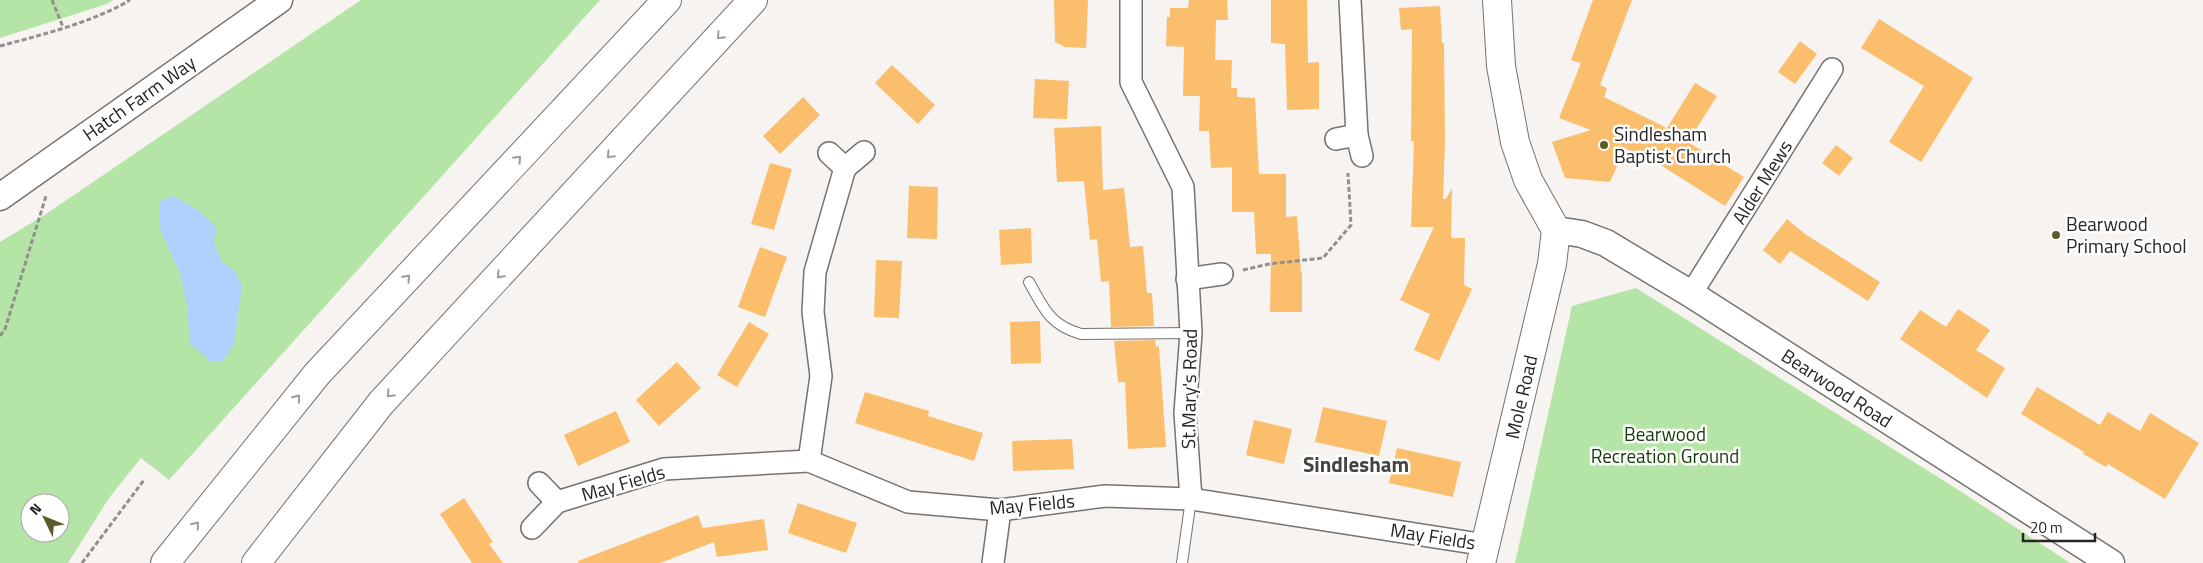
<svg xmlns="http://www.w3.org/2000/svg" width="2203" height="563" font-family="'Titillium Web',sans-serif">
<rect width="100%" height="100%" fill="#f6f3f0"/>
<g fill="#b4e5a6" fill-rule="evenodd">
<path d="M0 0H113L107 4 0 38Z"/>
<path d="M361 0H600L169 480 141 458 109 498 68 563H0V242L46 214ZM30 503H60V533H30Z"/>
<path d="M1636 288 1957 489 2070 563H1515L1572 306Z"/>
</g>
<path fill="#b0d0fe" d="M174 196 199 211 216 227 214 243 222 262 235 271 242 286 234 344 223 361 211 362 190 343 187 307 180 273 160 229V201Z"/>
<g fill="#fbbe6d">
<path d="M1054 0H1088L1086 48 1065 47 1055 42Z"/>
<path d="M1189 0H1227L1228 20H1216L1215 60H1232L1231 88H1237V97L1255 98 1259 174H1286V217L1297 216 1301 273H1302V312H1270L1271 254H1256L1254 212H1232V167L1211 168 1209 131H1199L1200 96H1183L1184 47 1166 46 1167 17H1170V8H1188Z"/>
<path d="M1271 0H1307L1308 63 1319 62V109L1287 110 1285 44 1271 43Z"/>
<path d="M1593 0H1632L1600 85 1607 88 1604 97 1667 128 1695 83 1717 96 1688 142 1744 177 1725 206 1648 157 1645 161 1625 148 1610 182 1565 178 1552 142 1591 130 1559 118 1581 63 1571 60Z"/>
<path d="M1440 6 1442 43H1444L1445 141 1443 199H1446L1452 188 1451 238H1465L1464 285 1472 289 1439 361 1414 350 1430 314 1400 300 1434 227H1411L1414 141H1411L1412 29 1401 30 1399 8Z"/>
<path d="M1879 19 1973 78 1921 162 1889 142 1924 86 1861 48Z"/>
<path d="M1800 41 1817 54 1795 84 1778 72Z"/>
<path d="M892 65 935 105 918 124 875 83Z"/>
<path d="M1035 79 1069 81 1067 119 1033 118Z"/>
<path d="M803 97 820 115 780 154 763 136Z"/>
<path d="M1101 126 1103 190 1124 188 1130 247 1143 246 1147 293H1152L1154 326 1111 327 1109 281 1101 282 1097 239 1090 240 1084 181 1057 182 1054 128Z"/>
<path d="M1836 145 1853 158 1839 176 1822 163Z"/>
<path d="M770 163 792 169 774 230 751 224Z"/>
<path d="M909 186 938 187 937 239 907 238Z"/>
<path d="M1787 219 1805 234 1880 282 1868 301 1790 251 1780 264 1763 250Z"/>
<path d="M1031 228 1032 263 1001 265 999 230Z"/>
<path d="M760 247 787 257 765 317 738 307Z"/>
<path d="M876 260 902 261 899 318 874 317Z"/>
<path d="M1958 309 1990 330 1976 350 2005 368 1987 398 1900 339 1920 310 1946 327Z"/>
<path d="M1040 321 1041 363 1011 364 1010 322Z"/>
<path d="M749 322 769 334 737 387 717 375Z"/>
<path d="M1155 340 1156 347 1159 346 1166 447 1128 449 1125 382H1118L1114 341Z"/>
<path d="M677 362 701 388 659 426 636 400Z"/>
<path d="M2037 387 2100 425 2108 412 2140 431 2150 413 2199 443 2165 499 2108 464 2106 467 2083 454 2084 452 2021 414Z"/>
<path d="M865 392 929 411 928 416 983 433 974 461 855 423Z"/>
<path d="M1323 407 1387 421 1379 456 1315 442Z"/>
<path d="M616 411 630 442 578 466 564 435Z"/>
<path d="M1254 420 1292 429 1284 464 1246 455Z"/>
<path d="M1072 439 1074 469 1013 471 1012 441Z"/>
<path d="M1397 448 1461 462 1453 497 1389 483Z"/>
<path d="M464 498 493 542 489 544 503 563H472L440 514Z"/>
<path d="M798 503 857 523 846 553 788 533Z"/>
<path d="M698 515 703 528 764 519 768 550 717 557 714 542 660 563H578V561Z"/>
</g>
<g fill="none" stroke-linecap="round" stroke-linejoin="round">
<g stroke="#757270" stroke-width="12">
<g id="service">
<path d="M1029 282C1044 309 1050 325 1081 334L1191 333"/>
<path d="M1182 563 1191 499"/>
</g>
</g>
<g stroke="#757270" stroke-width="24">
<g id="minor">
<path d="M1131 0V82L1183 187 1191 333 1185 413 1191 499"/>
<path d="M1350 0 1357 135 1362 156"/>
<path d="M1336 139 1357 135"/>
<path d="M845 168 864 152"/>
<path d="M1187 279 1222 274"/>
<path d="M1691 294 1832 69"/>
<path d="M809 461 821 376 813 312 815 272 845 168 829 153"/>
<path d="M539 483 557 502 664 469 809 461 908 502 1000 510 1105 496 1191 499 1486 545"/>
<path d="M532 528 557 502"/>
<path d="M993 563 1000 510"/>
</g>
</g>
<g stroke="#757270" stroke-width="29">
<g id="tertiary">
<path d="M0 197 279 0"/>
<path d="M1556 230 1582 234 1606 243 1691 294 2111 563"/>
</g>
</g>
<g stroke="#757270" stroke-width="30">
<path id="secondary" d="M1481 563 1552 264 1556 230 1528 180 1515 142 1501 66 1497 0"/>
</g>
<g stroke="#757270" stroke-width="30">
<g id="motorway">
<path d="M165 563 317 374 667 0"/>
<path d="M256 563 381 403 753 0"/>
</g>
</g>
<g stroke="#928f8d" stroke-width="3" stroke-dasharray="5 2.5" stroke-linecap="butt">
<path d="M52 0 63 27"/>
<path d="M0 46C41 35 94 22 130 0"/>
<path d="M1243 270 1269 264 1323 258 1351 225 1348 173"/>
<path d="M0 336 5 329 46 196"/>
<path d="M82 563 144 480"/>
</g>
<use href="#service" stroke="#fff" stroke-width="10"/>
<use href="#minor" stroke="#fff" stroke-width="21"/>
<use href="#tertiary" stroke="#fff" stroke-width="26"/>
<use href="#secondary" stroke="#fff" stroke-width="28"/>
<use href="#motorway" stroke="#fff" stroke-width="28"/>
</g>
<defs><path id="oneway-chevron" d="M-2-3.5L2.5 0L-2 3.5" fill="none" stroke-width="1.6" stroke-linecap="round" stroke-linejoin="round" transform="scale(1.25)"/></defs>
<g stroke="#9e9d9c">
<use href="#oneway-chevron" transform="translate(720 36) rotate(133)"/>
<use href="#oneway-chevron" transform="translate(610 155) rotate(133)"/>
<use href="#oneway-chevron" transform="translate(518 159) rotate(-47)"/>
<use href="#oneway-chevron" transform="translate(500 275) rotate(133)"/>
<use href="#oneway-chevron" transform="translate(407 278) rotate(-47)"/>
<use href="#oneway-chevron" transform="translate(390 394) rotate(133)"/>
<use href="#oneway-chevron" transform="translate(297 398) rotate(-51)"/>
<use href="#oneway-chevron" transform="translate(196 525) rotate(-51)"/>
</g>
<g fill="#5d5c28" stroke="#fff" stroke-width="2">
<circle cx="1604" cy="145" r="5"/>
<circle cx="2056" cy="235" r="5"/>
</g>
<g text-anchor="middle" stroke-width="5" stroke-linejoin="round" paint-order="stroke">
<g font-size="19" fill="#272524" stroke="#fff">
<text transform="translate(139 98) rotate(-35)" y="7">Hatch Farm Way</text>
<text transform="translate(1762 182) rotate(-58)" y="7">Alder Mews</text>
<text transform="translate(1837 388) rotate(33)" y="7">Bearwood Road</text>
<text transform="translate(1189 389) rotate(-89)" y="7">St.Mary's Road</text>
<text transform="translate(1521 397) rotate(-77)" y="7">Mole Road</text>
<text transform="translate(623 483) rotate(-16)" y="7">May Fields</text>
<text transform="translate(1032 504) rotate(-5)" y="7">May Fields</text>
<text transform="translate(1433 536) rotate(9)" y="7">May Fields</text>
</g>
<g font-size="19" fill="#272524" stroke="#fff" text-anchor="start">
<text x="1614" y="141">Sindlesham<tspan x="1614" dy="22">Baptist Church</tspan></text>
<text x="2066" y="231">Bearwood<tspan x="2066" dy="22">Primary School</tspan></text>
</g>
<g font-size="19" fill="#133a06" stroke="#fff">
<text x="1665" y="441">Bearwood<tspan x="1665" dy="22">Recreation Ground</tspan></text>
</g>
<g font-size="21" font-weight="bold" fill="#454340" stroke="#fff">
<text x="1356" y="472">Sindlesham</text>
</g>
</g>
<g transform="translate(45 518) rotate(313)"><circle r="24" fill="#ffffff" stroke="#a9a8a7"/>
<path d="M0-4L9 19L0 12L-9 19Z" fill="#5d5c28"/>
<text y="-8" font-size="14" font-weight="bold" text-anchor="middle" fill="#272524">N</text>
</g>
<path d="M2023 533v8h72v-8" fill="none" stroke="#272524" stroke-width="2.5"/>
<text x="2030" y="533" font-size="15" fill="#272524" stroke="#ffffff" stroke-width="4" paint-order="stroke">20 m</text>
</svg>
